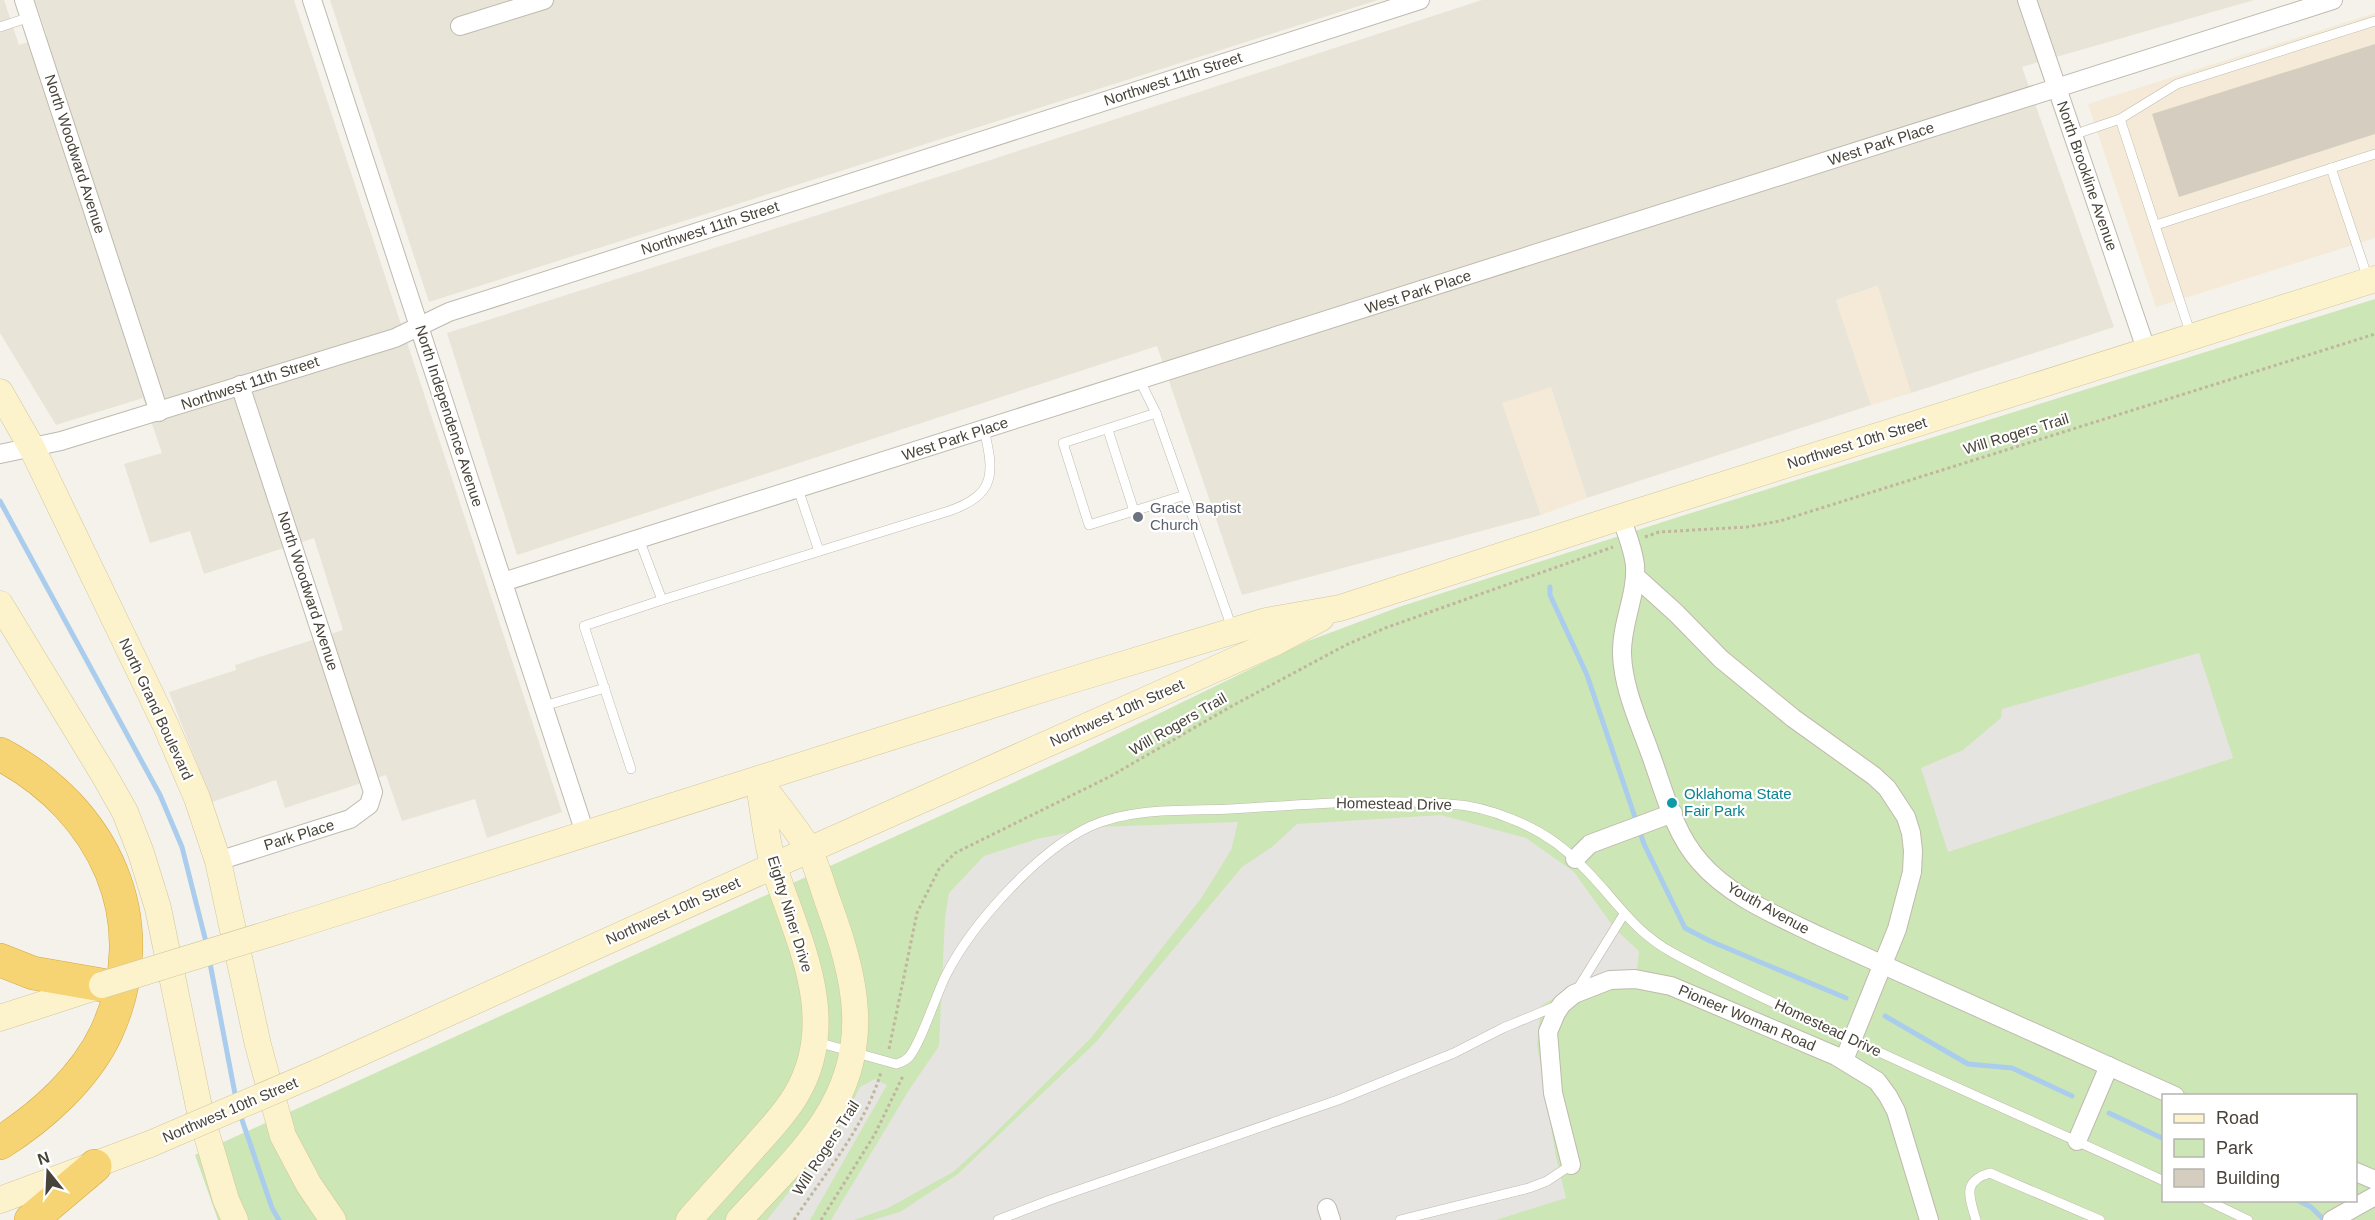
<svg xmlns="http://www.w3.org/2000/svg" width="2375" height="1220" font-family="Arial,sans-serif">
<rect width="100%" height="100%" fill="#f4f2ea"/>
<g fill="#e8e4d8">
<path d="M0 0H4L19 45 47 36 35 0H294L562 812 487 838 475 799 402 821 386 775 285 808 276 780 212 802 169 692 236 670 235 665 343 630 314 538 204 574 190 531 150 543 124 464 162 453 143 398 56 425 0 333Z"/>
<path d="M330 0H1378L429 302Z"/>
<path d="M1482 0H2254L2022 67 2114 327 1911 393 1877 286 1836 300 1871 405 1587 498 1551 388 1503 403 1541 515 1242 595 1157 346 517 555 447 333 950 173Z"/>
</g>
<g fill="#f4ead7">
<path d="M2375 13V238L2156 307 2088 104Z"/>
<path d="M1878 286 1911 393 1871 405 1836 300Z"/>
<path d="M1551 387 1587 498 1541 515 1502 403Z"/>
</g>
<path fill="#cde6b5" fill-rule="evenodd" d="M2375 299V1220H218L195 1155 1076 754 1308 641 1399 607 1672 519ZM2164 1096H2356V1200H2164Z"/>
<g fill="#e6e4e1">
<path d="M2199 653 2233 758 1948 852 1921 768 1963 750 2001 718 2002 709Z"/>
<path d="M1441 815 1526 838 1574 872 1615 929 1639 951 1637 971 1586 978 1541 1006 1537 1044 1556 1157 1566 1198 1496 1220H872L900 1212 958 1174 1096 1042 1242 867 1272 847 1297 824Z"/>
<path d="M1238 822 1231 850 1202 897 1091 1038 985 1143 953 1172 888 1208 854 1220H831L909 1090 939 1046 945 918 949 893 984 856 1037 839 1097 827Z"/>
<path d="M875 1079 887 1085 810 1220H767L839 1128 860 1087Z"/>
</g>
<g fill="none" stroke-linecap="round" stroke-linejoin="round">
<g stroke="#aacded" stroke-width="5">
<path d="M0 501 160 795 182 847 207 946"/>
<path d="M1550 587V595L1587 675 1644 844 1685 928 1710 941 1846 998"/>
<path d="M209 958 236 1099"/>
<path d="M1885 1016 1968 1064 2012 1068 2072 1096"/>
<path d="M2109 1113 2164 1139"/>
<path d="M240 1114 272 1208 279 1220"/>
<path d="M2297 1200 2311 1207 2324 1220"/>
</g>
</g>
<path fill="#d5cec0" d="M2375 44V134L2179 197 2152 114Z"/>
<g fill="none" stroke-linecap="round" stroke-linejoin="round">
<g stroke="#bfbaad" stroke-width="10">
<g id="lane">
<path d="M0 27 30 17"/>
<path d="M2120 119 2191 335"/>
<path d="M2073 135 2120 119 2177 84 2375 21"/>
<path d="M2331 168 2368 279"/>
<path d="M2156 225 2375 154"/>
<path d="M1140 381 1156 413 1232 628"/>
<path d="M1156 413 1063 443 1089 525 1185 495"/>
<path d="M1108 430 1134 511"/>
<path d="M798 489 819 551"/>
<path d="M639 539 662 600 949 511C997 494 994 473 984 429"/>
<path d="M544 706 605 688"/>
<path d="M631 769 584 626 662 600"/>
<path d="M1577 990 1624 914"/>
<path d="M817 1042 896 1064C902 1062 904 1062 909 1057 921 1043 936 995 946 975 972 924 1038 850 1091 826 1133 807 1186 811 1231 809 1303 805 1377 798 1449 804 1471 805 1493 811 1514 820 1539 830 1563 846 1582 866 1615 898 1631 930 1673 953 1715 976 1759 996 1802 1016 1921 1073 2043 1125 2164 1181"/>
<path d="M2206 1200 2248 1220"/>
<path d="M998 1220 1050 1200 1338 1100 1454 1053 1503 1028 1561 1004"/>
<path d="M1400 1220 1529 1188 1547 1181 1571 1165"/>
<path d="M1976 1220C1969 1196 1962 1181 1990 1173L2100 1220"/>
</g>
</g>
<g stroke="#bfbaad" stroke-width="20">
<g id="street">
<path d="M24 0 159 412"/>
<path d="M312 0 585 833"/>
<path d="M2027 0 2147 352"/>
<path d="M460 26 544 0"/>
<path d="M0 454 61 441 395 338 449 312 1420 0"/>
<path d="M1621 517C1626 532 1633 548 1635 565 1637 595 1621 624 1622 654 1623 687 1638 720 1649 750 1663 787 1673 832 1700 862 1730 897 1778 916 1819 936L2175 1096"/>
<path d="M1635 576 1676 613 1721 659 1793 718 1874 776 1887 788 1906 817 1911 833 1913 851 1912 872 1897 929 1844 1060"/>
<path d="M503 582 2333 0"/>
<path d="M1575 859 1590 844 1673 813"/>
<path d="M218 861 350 819 369 805 373 792 240 385"/>
<path d="M2077 1141 2109 1066"/>
<path d="M1571 1165 1553 1093 1548 1032 1556 1013 1562 1004 1574 994 1610 980 1635 979 1671 986 1836 1056 1877 1081 1888 1096 1896 1111 1929 1220"/>
<path d="M2356 1172 2375 1180"/>
<path d="M1327 1208 1331 1220"/>
<path d="M2332 1220 2375 1196"/>
</g>
</g>
<g stroke="#d1c79c" stroke-width="27">
<g id="secondary">
<path d="M0 392 32 448 166 726 197 798 218 861 258 1045 283 1136 309 1185 333 1220"/>
<path d="M0 604 104 775 125 812 141 853 158 908 200 1112 226 1200 235 1220"/>
<path d="M291 927 1049 687 1266 621 1340 608 1621 517 2375 279"/>
<path d="M0 1018 102 985"/>
<path d="M316 1073 773 866 1276 642 1321 618"/>
<path d="M0 1200 150 1144"/>
<path d="M689 1220C711 1195 734 1170 756 1145 770 1129 785 1114 796 1095 841 1019 798 941 774 867 766 842 764 812 759 786"/>
<path d="M739 1220C768 1188 801 1157 825 1120 873 1046 856 979 828 902 822 885 817 866 809 850 796 827 774 802 758 780"/>
</g>
</g>
<g stroke="#d5a943" stroke-width="34">
<g id="highway">
<path d="M0 754C104 809 158 921 106 1033 85 1078 41 1117 0 1143"/>
<path d="M0 960 33 973 102 985"/>
<path d="M31 1220 95 1166"/>
</g>
</g>
<g stroke="#c0b69f" stroke-width="3" stroke-dasharray="3 3" stroke-linecap="butt">
<path d="M1645 537 1659 532 1747 527 1780 521 2375 334"/>
<path d="M889 1049 917 913 939 869 955 853 1111 776 1230 707 1346 645 1385 628 1613 547"/>
<path d="M794 1220C825 1173 865 1127 881 1072"/>
<path d="M821 1220 875 1134 903 1076"/>
</g>
<use href="#lane" stroke="#fff" stroke-width="9"/>
<use href="#street" stroke="#fff" stroke-width="18"/>
<use href="#secondary" stroke="#fcf3cc" stroke-width="26"/>
<use href="#highway" stroke="#f6d373" stroke-width="33"/>
<g stroke="#d1c79c" stroke-width="27" stroke-linecap="butt">
<g id="secondary-bridge">
<path d="M102 985 291 927"/>
<path d="M150 1144 316 1073"/>
</g>
</g>
<use href="#secondary-bridge" stroke="#fcf3cc" stroke-width="26"/>
</g>
<circle fill="#6b7280" stroke="#fff" stroke-width="2" cx="1138" cy="517" r="6"/>
<circle fill="#0f9aa8" stroke="#fff" stroke-width="2" cx="1672" cy="803" r="6"/>
<g text-anchor="middle" stroke-width="4.5" stroke-linejoin="round" paint-order="stroke">
<g font-size="15" fill="#484338" stroke="#fff">
<text transform="translate(1173 79) rotate(-18)" y="5">Northwest 11th Street</text>
<text transform="translate(1881 144) rotate(-18)" y="5">West Park Place</text>
<text transform="translate(75 154) rotate(72)" y="5">North Woodward Avenue</text>
<text transform="translate(2087 176) rotate(71)" y="5">North Brookline Avenue</text>
<text transform="translate(710 228) rotate(-18)" y="5">Northwest 11th Street</text>
<text transform="translate(1418 292) rotate(-18)" y="5">West Park Place</text>
<text transform="translate(250 383) rotate(-18)" y="5">Northwest 11th Street</text>
<text transform="translate(449 416) rotate(72)" y="5">North Independence Avenue</text>
<text transform="translate(2016 434) rotate(-17)" y="5">Will Rogers Trail</text>
<text transform="translate(955 439) rotate(-18)" y="5">West Park Place</text>
<text transform="translate(1857 443) rotate(-17)" y="5">Northwest 10th Street</text>
<text transform="translate(308 591) rotate(72)" y="5">North Woodward Avenue</text>
<text transform="translate(156 709) rotate(65)" y="5">North Grand Boulevard</text>
<text transform="translate(1117 713) rotate(-24)" y="5">Northwest 10th Street</text>
<text transform="translate(1178 724) rotate(-30)" y="5">Will Rogers Trail</text>
<text transform="translate(1394 804) rotate(1)" y="5">Homestead Drive</text>
<text transform="translate(299 835) rotate(-17)" y="5">Park Place</text>
<text transform="translate(1768 908) rotate(29)" y="5">Youth Avenue</text>
<text transform="translate(673 911) rotate(-24)" y="5">Northwest 10th Street</text>
<text transform="translate(790 914) rotate(73)" y="5">Eighty Niner Drive</text>
<text transform="translate(1747 1018) rotate(23)" y="5">Pioneer Woman Road</text>
<text transform="translate(1828 1028) rotate(25)" y="5">Homestead Drive</text>
<text transform="translate(230 1110) rotate(-23)" y="5">Northwest 10th Street</text>
<text transform="translate(826 1148) rotate(-57)" y="5">Will Rogers Trail</text>
</g>
<g font-size="15" fill="#5b616d" stroke="#fff" text-anchor="start">
<text x="1150" y="513">Grace Baptist<tspan x="1150" dy="17">Church</tspan></text>
</g>
<g font-size="15" fill="#0d838f" stroke="#fff" text-anchor="start">
<text x="1684" y="799">Oklahoma State<tspan x="1684" dy="17">Fair Park</tspan></text>
</g>
</g>
<rect x="2162" y="1094" width="195" height="108" fill="#ffffff" stroke="#b6b4af" stroke-width="1.5"/>
<rect x="2174" y="1114" width="30" height="9" fill="#fcf3cc" stroke="#b6b4af" stroke-width="1.5"/>
<text x="2216" y="1124" font-size="18" fill="#484338">Road</text>
<rect x="2174" y="1139" width="30" height="18" fill="#cde6b5" stroke="#b6b4af" stroke-width="1.5"/>
<text x="2216" y="1154" font-size="18" fill="#484338">Park</text>
<rect x="2174" y="1169" width="30" height="18" fill="#d5cec0" stroke="#b6b4af" stroke-width="1.5"/>
<text x="2216" y="1184" font-size="18" fill="#484338">Building</text>
<g transform="translate(48 1172) rotate(342)" stroke="#ffffff" stroke-width="4.5" paint-order="stroke">
<path d="M0-4.5L10 22L0 15L-10 22Z" fill="#484338"/>
<text y="-9" font-size="16" font-weight="bold" text-anchor="middle" fill="#484338">N</text>
</g>
</svg>
